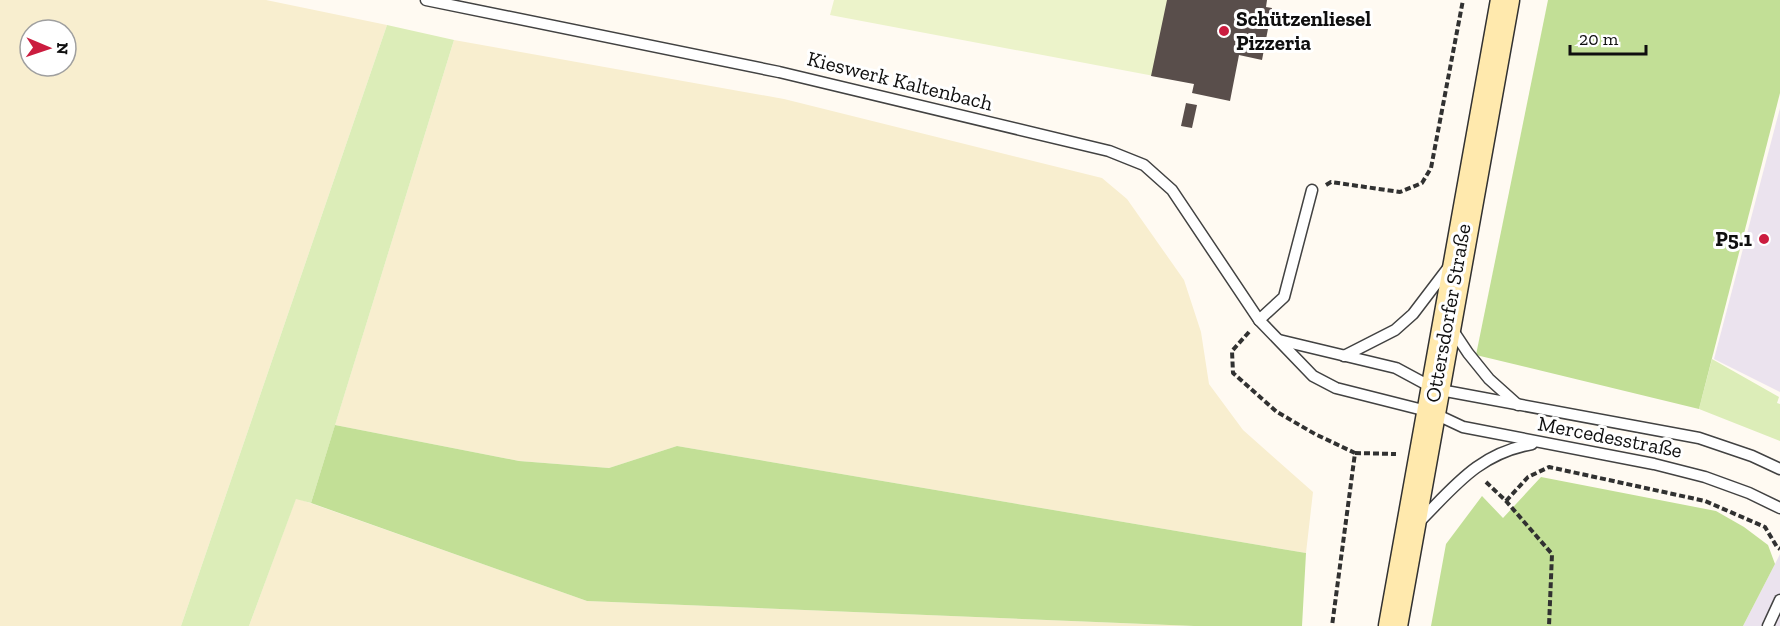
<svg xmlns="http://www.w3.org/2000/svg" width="1780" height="626" font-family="'Zilla Slab',serif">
<rect width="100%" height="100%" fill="#fffaf2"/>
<g fill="#ebe3ee">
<path d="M1780 108V392L1714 359Z"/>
<path d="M1780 554V626H1743L1775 564Z"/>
</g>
<g fill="#f8eecf" fill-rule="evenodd">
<path d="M0 0H266L387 25 181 626H0ZM30 30H66V66H30Z"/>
<path d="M454 40 784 99 1102 178 1127 199 1184 280 1201 332 1209 384 1243 430 1313 492 1306 553 677 446 609 468 519 461 335 425Z"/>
<path d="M296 498 587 601 1194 626H249Z"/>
</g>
<g fill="#dcedb8">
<path d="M387 25 454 40 311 503 296 499 249 626H181Z"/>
<path d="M1712 359 1779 397 1777 403 1780 404V441L1699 409Z"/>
</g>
<g fill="#c2df96">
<path d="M1548 0H1780V93L1699 409 1476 355Z"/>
<path d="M335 425 519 461 609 468 677 446 1306 553 1302 626H1194L587 601 311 503Z"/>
<path d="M1541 477 1716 511 1744 527 1768 545 1775 564 1743 626H1431L1446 544 1482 496 1503 518Z"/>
</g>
<path fill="#ecf3ca" d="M834 0H1187L1170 79 830 15Z"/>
<g fill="#594e4b">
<path d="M1167 0H1267L1266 7 1272 8 1262 60 1239 55 1230 101 1192 93 1194 84 1151 76Z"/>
<path d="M1186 103 1197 105 1192 128 1181 126Z"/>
</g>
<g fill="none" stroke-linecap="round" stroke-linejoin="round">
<g stroke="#424242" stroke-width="13">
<g id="lane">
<path d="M426 0 779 72 1109 151 1144 165 1172 190 1259 320 1313 376 1336 388 1431 412 1463 427 1654 464 1705 477 1749 493 1780 508"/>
<path d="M1259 320 1284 297 1312 190"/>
<path d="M1452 329 1468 353 1489 379 1518 405"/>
<path d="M1279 340 1396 368 1435 389 1699 438 1752 456 1780 469"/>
<path d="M1344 356 1395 330 1413 314 1448 268"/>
<path d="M1419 522C1455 486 1478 454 1532 444"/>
<path d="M1768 626 1780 600"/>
</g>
</g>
<g stroke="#313131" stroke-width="31">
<path id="secondary" d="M1393 626 1505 0"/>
</g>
<g stroke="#313131" stroke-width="4" stroke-dasharray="6 3" stroke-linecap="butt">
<path d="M1326 185 1331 182 1400 192 1422 183 1431 168 1463 0"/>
<path d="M1249 332 1232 351 1233 373 1277 412 1315 434 1355 453 1332 626"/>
<path d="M1355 453 1396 454"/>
<path d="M1486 482 1506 501 1552 554 1549 626"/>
<path d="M1506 501 1528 477 1549 467 1705 501 1765 527 1777 547 1780 549"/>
</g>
<use href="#lane" stroke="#fff" stroke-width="10"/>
<use href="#secondary" stroke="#ffe9ad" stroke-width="28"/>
</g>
<g fill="#cb1c3f" stroke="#fff" stroke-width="2">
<circle cx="1224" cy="31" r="6"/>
<circle cx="1764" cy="239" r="6"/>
</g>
<g text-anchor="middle" stroke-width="6" stroke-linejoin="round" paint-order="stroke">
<g font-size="21" font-weight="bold" fill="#0f0f0f" stroke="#fff" text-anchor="start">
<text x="1236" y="26">Schützenliesel<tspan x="1236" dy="24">Pizzeria</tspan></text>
<text x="1752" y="246" text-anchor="end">P5.1</text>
</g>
<g font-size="21" fill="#0f0f0f" stroke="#fff">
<text transform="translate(900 81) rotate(14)" y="7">Kieswerk Kaltenbach</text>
<text transform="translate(1448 313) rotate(-80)" y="7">Ottersdorfer Straße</text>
<text transform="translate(1610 437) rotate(11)" y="7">Mercedesstraße</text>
</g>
</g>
<g transform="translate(48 48) rotate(92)"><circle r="28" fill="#ffffff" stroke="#9f9f9f" stroke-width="1.5"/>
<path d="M0-4.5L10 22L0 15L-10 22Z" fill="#cb1c3f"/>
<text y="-9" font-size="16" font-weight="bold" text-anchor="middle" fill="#0f0f0f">N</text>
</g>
<path d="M1570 45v9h76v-9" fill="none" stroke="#0f0f0f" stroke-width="3"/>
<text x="1579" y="45" font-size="18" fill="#0f0f0f" stroke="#ffffff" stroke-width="4.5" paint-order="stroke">20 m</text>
</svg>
